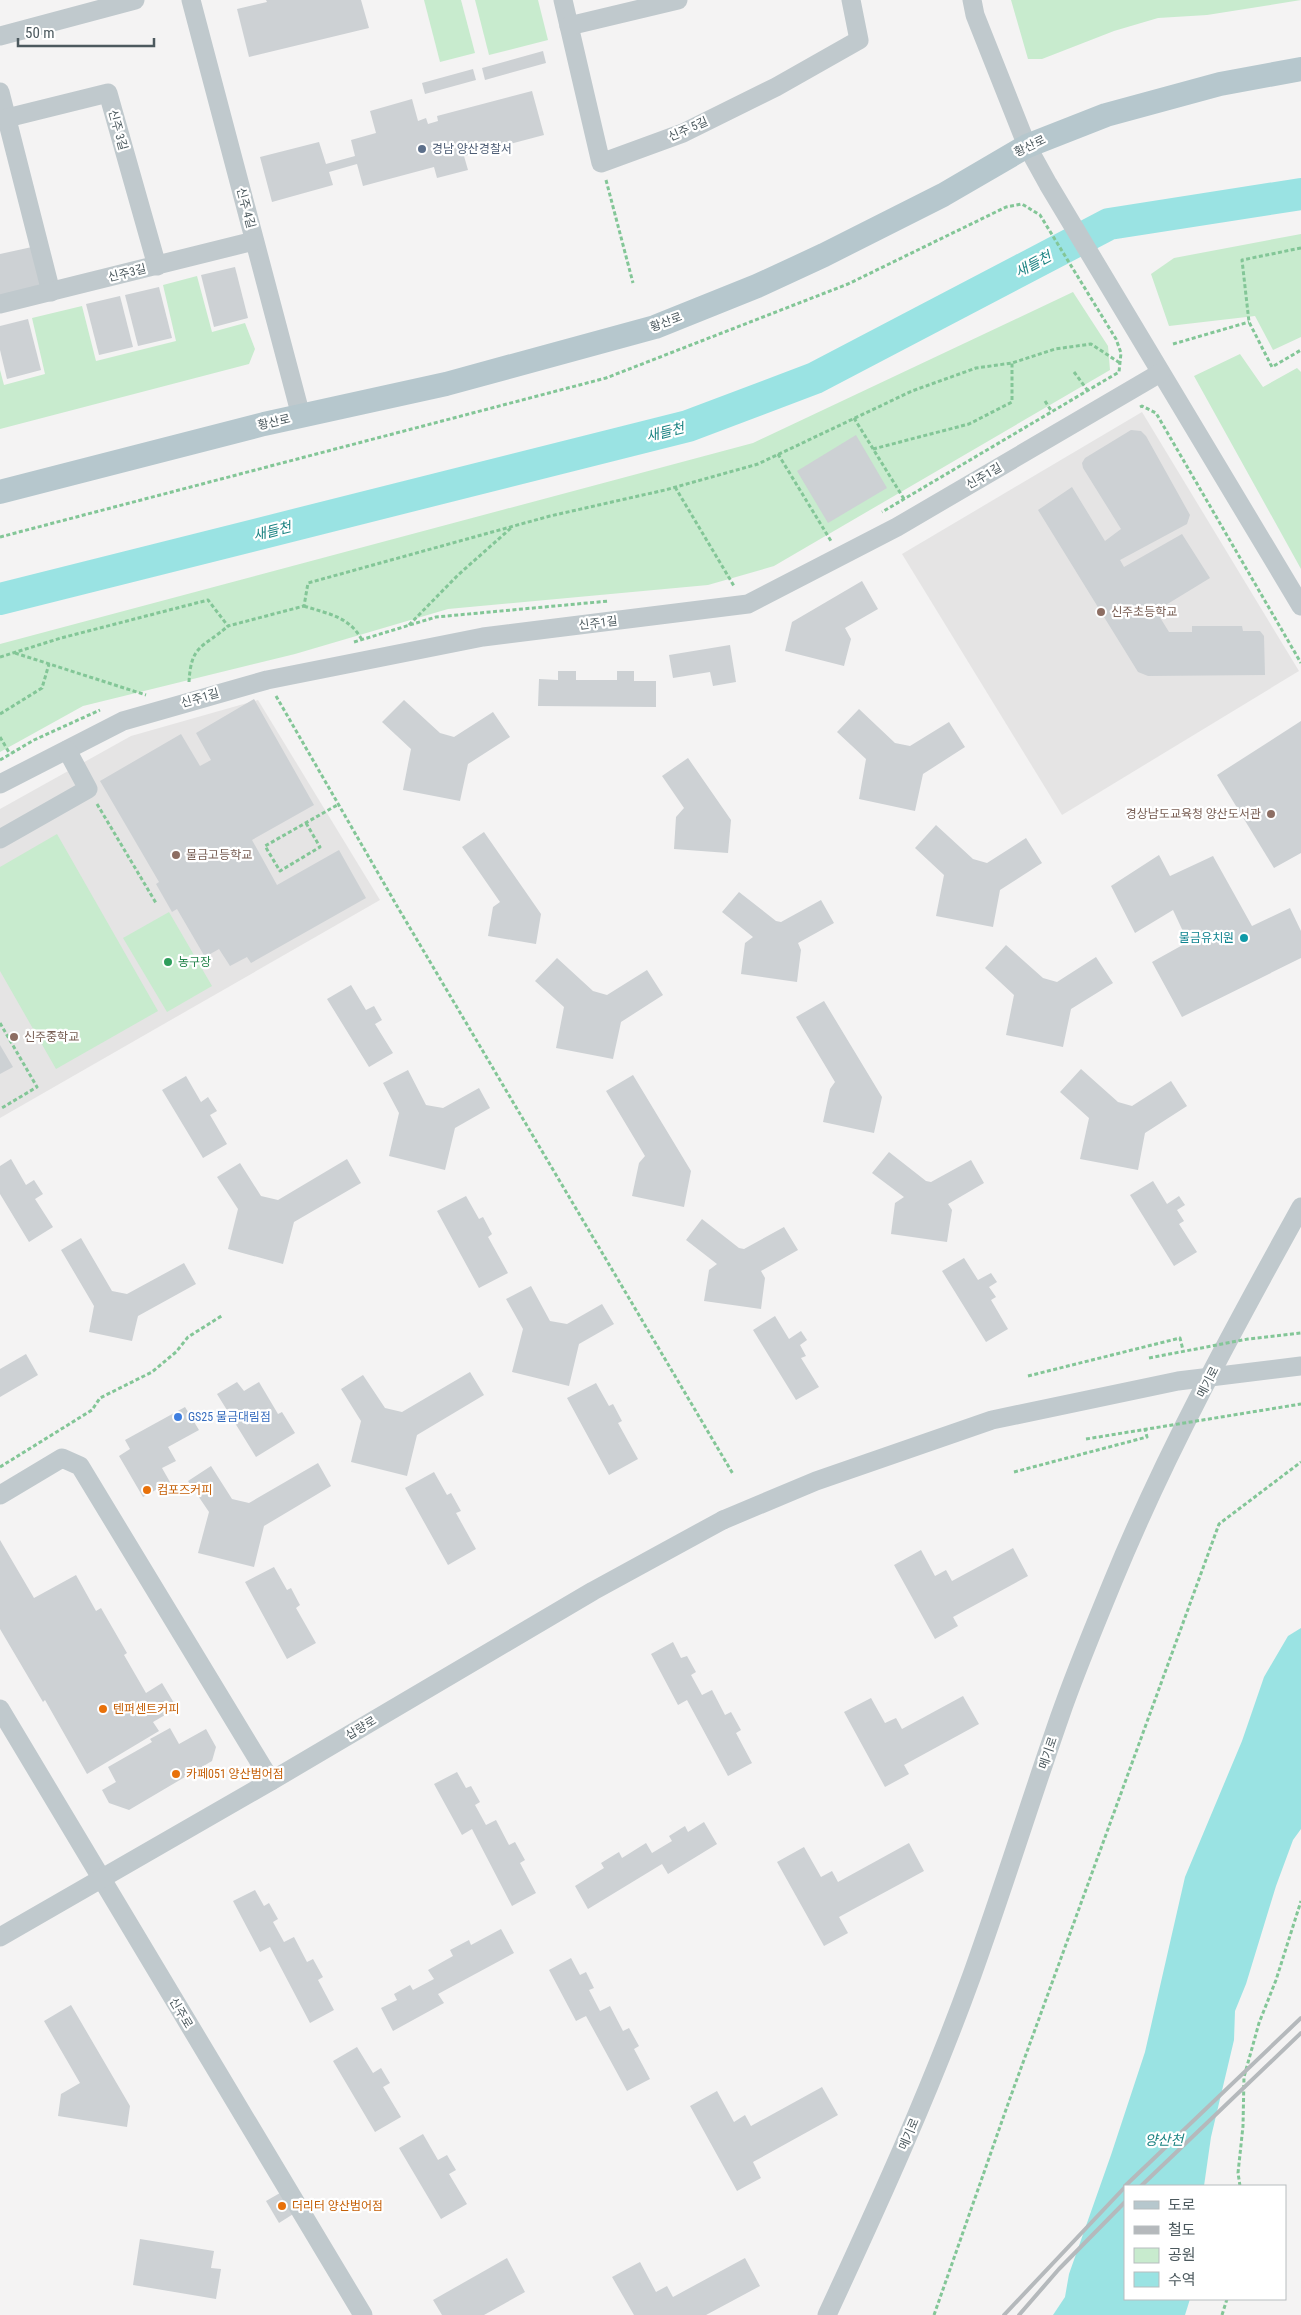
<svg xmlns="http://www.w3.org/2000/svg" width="1301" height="2315" font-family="'Roboto Condensed','Noto Sans KR',sans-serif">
<rect width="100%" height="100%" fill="#f4f3f3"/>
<g fill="#e5e4e4">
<path d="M1142 412 1299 671 1062 815 902 554Z"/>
<path d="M258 700 380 900 0 1118V809L131 736Z"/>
</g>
<g fill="#c8ebce">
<path d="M424 0H461L475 53 440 62Z"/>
<path d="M475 0H538L548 40 489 55Z"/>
<path d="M1011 0H1301L1207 15 1158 18 1114 31 1042 59H1028Z"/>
<path d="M1301 234V337L1273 350 1255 316 1169 326 1151 274 1174 258Z"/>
<path d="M197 276 212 332 245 323 255 349 249 364 0 429V370L4 385 45 374 32 318 82 306 96 361 176 341 163 285Z"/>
<path d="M1073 292 1108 346 1110 370 774 566 708 585 448 609 295 654 83 706 0 752V644L753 443Z"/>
<path d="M1240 354 1263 387 1297 368 1301 372V569L1194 376Z"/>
<path d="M57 834 158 1011 56 1069 0 971V867Z"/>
<path d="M169 912 212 986 167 1012 123 938Z"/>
</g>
<path fill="#9ae3e3" d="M1301 1628V1829L1293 1840 1276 1886 1246 1984 1235 2011 1234 2040 1211 2137 1204 2186H1125V2299H1190L1185 2315H1053L1065 2297 1069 2274 1111 2155 1145 2052 1185 1877 1242 1741 1264 1677 1288 1636Z"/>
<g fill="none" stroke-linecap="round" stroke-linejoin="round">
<path stroke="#9ae3e3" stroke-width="32" d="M0 599 688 426 815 378 1109 224 1301 194"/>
</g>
<g fill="#cdd1d4">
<path d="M266 0H361L369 28 249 57 237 9 267 2Z"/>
<path d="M543 51 546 63 485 80 482 68Z"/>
<path d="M473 69 476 80 425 94 422 83Z"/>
<path d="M532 91 544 135 464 156 468 170 437 178 434 167 363 186 357 164 329 172 333 185 272 202 260 157 319 142 326 164 355 156 351 140 376 133 370 111 412 99 418 121 426 118 428 124 438 121 437 116Z"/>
<path d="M32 247 41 288 0 297V254Z"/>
<path d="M235 267 248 318 214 327 201 275Z"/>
<path d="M159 287 172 338 138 346 125 295Z"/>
<path d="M120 296 133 347 99 355 86 304Z"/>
<path d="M28 319 41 370 7 379 0 350V326Z"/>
<path d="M1131 430 1141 431 1146 436 1190 515 1187 524 1120 560 1124 567 1182 534 1210 578 1156 611 1169 632H1192V626H1242L1243 631H1260L1264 636 1265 675 1148 676 1138 672 1038 510 1072 487 1105 541 1121 529 1083 468 1082 463 1085 458Z"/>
<path d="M856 435 887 488 828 523 797 471Z"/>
<path d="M862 581 878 609 845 628 851 639 844 666 785 651 792 622Z"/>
<path d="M730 645 736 682 713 686 710 672 673 678 669 655Z"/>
<path d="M558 671H576V680H617V671H634V681H656V707L538 706 539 679 558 680Z"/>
<path d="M254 699 314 805 252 840 277 885 339 850 366 898 251 963 247 957 230 966 219 949 205 957 177 909 172 912 156 884 159 882 100 781 181 734 200 766 211 760 196 733Z"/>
<path d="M404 700 440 733 454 737 493 712 510 737 468 764 460 801 403 790 411 749 382 722Z"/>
<path d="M859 709 895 743 910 746 949 722 965 747 923 774 915 811 859 799 866 759 837 732Z"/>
<path d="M1301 721V853L1274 868 1217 775Z"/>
<path d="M688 758 731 820 728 853 674 849 676 817 684 808 662 776Z"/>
<path d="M936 825 973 859 987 863 1026 838 1042 863 1000 890 993 927 936 916 944 875 915 848Z"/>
<path d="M484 832 541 914 536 944 488 936 493 907 500 902 462 847Z"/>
<path d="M1159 855 1170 876 1213 856 1252 926 1290 908 1301 931V958L1182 1017 1152 962 1188 942 1173 910 1135 933 1111 886Z"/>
<path d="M739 892 776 921 781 922 821 900 834 923 798 943 801 950 797 982 741 974 745 943 753 937 722 912Z"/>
<path d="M1006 945 1043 978 1057 982 1096 957 1113 983 1071 1009 1063 1047 1006 1035 1014 995 985 968Z"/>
<path d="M557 958 593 991 607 995 647 970 663 995 621 1022 613 1059 556 1048 564 1007 535 981Z"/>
<path d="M351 985 366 1010 374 1006 382 1020 375 1024 393 1053 369 1067 327 999Z"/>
<path d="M824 1001 882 1097 874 1133 823 1122 830 1089 835 1082 796 1017Z"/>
<path d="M0 1045 13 1067 0 1074Z"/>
<path d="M1081 1069 1118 1102 1132 1106 1171 1081 1187 1106 1145 1133 1138 1170 1080 1159 1089 1118 1060 1092Z"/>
<path d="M408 1070 426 1105 443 1108 479 1088 490 1108 455 1128 445 1170 389 1156 399 1113 383 1083Z"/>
<path d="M633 1075 691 1171 684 1207 632 1196 639 1163 645 1156 606 1091Z"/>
<path d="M186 1076 201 1102 208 1097 217 1111 210 1115 227 1144 203 1158 162 1090Z"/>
<path d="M889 1152 926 1181 931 1182 971 1160 984 1183 948 1204 952 1210 947 1242 891 1234 895 1203 904 1197 872 1173Z"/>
<path d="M11 1159 26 1185 34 1180 43 1194 35 1199 53 1227 29 1242 0 1194V1166Z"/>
<path d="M347 1159 361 1183 294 1222 283 1264 228 1249 238 1209 217 1177 240 1163 261 1196 278 1200Z"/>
<path d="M1153 1181 1167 1204 1179 1196 1185 1205 1177 1210 1184 1221 1179 1224 1197 1252 1174 1266 1130 1195Z"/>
<path d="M466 1196 479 1219 483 1217 492 1234 488 1237 508 1273 479 1288 437 1211Z"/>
<path d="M702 1219 739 1248 744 1249 784 1227 798 1250 761 1271 765 1278 761 1309 704 1301 709 1270 717 1264 686 1240Z"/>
<path d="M81 1238 112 1291 127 1294 184 1263 196 1284 138 1316 132 1341 89 1332 94 1306 61 1250Z"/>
<path d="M964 1258 978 1280 991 1273 997 1282 989 1287 996 1297 991 1300 1008 1329 986 1342 942 1271Z"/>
<path d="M531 1286 550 1321 567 1324 602 1304 614 1324 579 1344 569 1386 512 1372 523 1329 506 1299Z"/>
<path d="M775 1316 789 1339 801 1331 807 1340 800 1345 806 1356 801 1358 819 1387 796 1400 753 1330Z"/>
<path d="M26 1354 38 1375 0 1397V1369Z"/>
<path d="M470 1372 484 1395 417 1435 407 1476 351 1462 361 1421 341 1389 363 1375 385 1408 402 1412Z"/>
<path d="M237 1382 244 1391 259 1382 278 1414 282 1412 295 1433 256 1457 217 1394Z"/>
<path d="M596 1383 609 1406 613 1404 622 1421 618 1423 638 1459 609 1475 567 1398Z"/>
<path d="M185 1407 199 1430 168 1447 176 1461 162 1468 170 1482 143 1497 119 1456 130 1449 125 1440Z"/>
<path d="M318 1463 331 1486 264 1526 254 1567 198 1553 209 1512 188 1481 211 1466 232 1499 249 1503Z"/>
<path d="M434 1472 447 1495 451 1493 461 1511 456 1513 476 1549 448 1565 405 1488Z"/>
<path d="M0 1540 34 1598 76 1575 96 1611 101 1608 127 1653 124 1655 146 1693 162 1683 177 1708 153 1722 159 1731 87 1774 45 1700 43 1702 0 1629Z"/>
<path d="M1013 1548 1028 1576 953 1617 958 1626 935 1639 894 1565 921 1550 935 1576 946 1570 952 1581Z"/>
<path d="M274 1567 287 1590 291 1588 300 1605 296 1608 316 1643 287 1659 245 1582Z"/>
<path d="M673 1642 681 1658 687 1656 696 1672 691 1675 702 1695 712 1690 725 1715 731 1712 741 1730 736 1733 752 1763 728 1776 687 1700 678 1705 651 1654Z"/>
<path d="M963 1696 979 1724 904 1765 909 1774 885 1787 844 1712 871 1698 885 1723 896 1718 902 1729Z"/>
<path d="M170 1728 179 1744 206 1729 216 1747 212 1761 129 1810 109 1803 102 1790 116 1782 108 1767 152 1742 150 1739Z"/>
<path d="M457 1772 466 1788 471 1786 480 1802 475 1805 486 1825 496 1820 509 1845 515 1842 525 1860 520 1863 536 1893 512 1906 472 1829 462 1835 434 1784Z"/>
<path d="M704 1822 717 1844 668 1874 662 1864 588 1909 575 1886 604 1868 601 1863 619 1852 622 1858 646 1843 652 1853 672 1841 669 1836 685 1826 688 1832Z"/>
<path d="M909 1843 924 1871 839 1917 848 1933 824 1946 777 1862 804 1847 821 1877 832 1871 838 1882Z"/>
<path d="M255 1890 264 1906 269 1903 278 1919 273 1922 284 1942 294 1937 307 1962 313 1959 323 1977 318 1980 334 2010 310 2023 270 1947 260 1952 233 1901Z"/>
<path d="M501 1929 514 1953 438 1994 444 2003 393 2031 381 2008 397 2000 394 1994 410 1985 413 1990 434 1979 428 1970 453 1956 450 1950 469 1940 471 1945Z"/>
<path d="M571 1958 580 1975 586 1972 594 1988 589 1990 600 2011 610 2006 623 2031 629 2028 639 2046 634 2049 650 2079 627 2091 586 2016 576 2021 549 1970Z"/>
<path d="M71 2005 130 2106 127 2127 58 2116 61 2094 80 2083 44 2021Z"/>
<path d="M357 2047 373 2073 381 2068 390 2083 383 2087 401 2117 375 2132 333 2061Z"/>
<path d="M822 2087 838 2115 753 2162 761 2178 737 2191 690 2106 717 2091 734 2122 745 2115 751 2126Z"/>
<path d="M423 2134 438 2160 447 2155 456 2170 449 2174 467 2204 441 2219 399 2148Z"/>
<path d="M287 2189 298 2211 279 2223 266 2201Z"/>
<path d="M140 2239 214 2251 211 2268 221 2269 216 2299 133 2285Z"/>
<path d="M507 2258 525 2292 484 2315H442L433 2300Z"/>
<path d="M745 2258 760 2286 706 2315H634L612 2277 640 2262 656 2292 667 2286 673 2297Z"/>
</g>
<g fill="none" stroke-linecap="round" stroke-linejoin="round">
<g stroke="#83c697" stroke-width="3" stroke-dasharray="4 2.5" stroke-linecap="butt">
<path d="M606 180 633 283"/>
<path d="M1301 248 1242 260 1249 322 1272 367 1301 350"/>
<path d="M1173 344 1249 322"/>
<path d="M1074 372 1088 391"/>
<path d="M1045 401 1052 412"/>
<path d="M1140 407 1142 406 1156 413 1301 663"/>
<path d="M854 418 904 499"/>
<path d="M873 449 969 424 1012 402V363"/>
<path d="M778 454 831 541"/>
<path d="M675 487 734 586"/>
<path d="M0 537 606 378 848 284 1006 207 1022 204 1040 215 1116 339 1121 353 1119 372 882 512"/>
<path d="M304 606C328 614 349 616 362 640"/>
<path d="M409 625 458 575 511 528"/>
<path d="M354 642 436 617 609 601"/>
<path d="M15 653 146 695"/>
<path d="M0 657 61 638 208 600 228 626 304 606 308 583 550 516 665 490 758 464 912 391 976 368 1012 363 1055 349 1091 344 1120 363"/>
<path d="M189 682C191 644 203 648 228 626"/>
<path d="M276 696 397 906 733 1474"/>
<path d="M0 714 42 688 49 664"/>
<path d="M0 737 10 754"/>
<path d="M0 760 34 740 100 710"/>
<path d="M97 804 156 903"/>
<path d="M306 823 320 847 280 871 265 846 339 804"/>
<path d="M0 1023 37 1087 0 1109"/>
<path d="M1028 1376 1180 1338 1183 1350"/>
<path d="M0 1467 92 1410 100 1398 152 1372 176 1352 188 1337 223 1315"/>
<path d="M1014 1472 1147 1437 1145 1429"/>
<path d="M1240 2186 1238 2173 1243 2126 1244 2077 1259 2023 1276 1980 1301 1901"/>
<path d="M934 2315 1009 2101 1219 1524 1301 1462"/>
<path d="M1222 2315 1227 2299"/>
</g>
<g stroke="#c0c9cd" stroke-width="19">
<path d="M191 0 301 416"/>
<path d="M563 0 601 163 683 133 776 87 859 40 851 0"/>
<path d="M972 0 975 15 1027 146 1048 184 1301 606"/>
<path d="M569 26 678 0"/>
<path d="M0 36 135 0"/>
<path d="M0 92 51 292"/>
<path d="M7 118 108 93 157 266"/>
<path d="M0 304 254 241"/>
<path d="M0 784 123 721 267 680 483 637 748 604 897 527 1160 373"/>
<path d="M0 839 88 789 67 750"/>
<path d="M0 1495 62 1458 80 1466 271 1781"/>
<path d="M0 1709 363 2315"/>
<path d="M0 1937 271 1781 593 1591 723 1520"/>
<path d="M827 2315C879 2203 930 2091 972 1975 1003 1889 1030 1802 1060 1716 1076 1670 1095 1625 1113 1581 1166 1452 1234 1328 1301 1207"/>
</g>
<path stroke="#b6c7cd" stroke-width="24" d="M0 492 264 424 446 384 655 327 757 286 824 255 943 195 1027 146 1106 115 1220 84 1301 69"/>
<g stroke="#b5b9bc" stroke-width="4">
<path d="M1125 2186 1301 2018"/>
<path d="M1141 2186 1301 2033"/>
<path d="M1004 2315 1125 2187"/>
<path d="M1019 2315 1059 2269 1125 2202"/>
</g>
<g stroke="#83c697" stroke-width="3" stroke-dasharray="4 2.5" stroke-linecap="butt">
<path d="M1149 1358 1248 1339 1301 1333"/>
<path d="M1086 1439 1301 1404"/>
</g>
<path stroke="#c0c9cd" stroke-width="19" d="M723 1520 816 1481 992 1420 1178 1381 1301 1366"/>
</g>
<circle fill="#5c6f8a" stroke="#fff" stroke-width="2" cx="422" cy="149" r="5"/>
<g fill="#8d6e63" stroke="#fff" stroke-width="2">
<circle cx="1101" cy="612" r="5"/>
<circle cx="1271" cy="814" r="5"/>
<circle cx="176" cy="855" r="5"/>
<circle cx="14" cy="1037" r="5"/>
</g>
<circle fill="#0f9aa8" stroke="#fff" stroke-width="2" cx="1244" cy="938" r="5"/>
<circle fill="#2e9e5b" stroke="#fff" stroke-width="2" cx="168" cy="962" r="5"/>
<circle fill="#3f7fe0" stroke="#fff" stroke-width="2" cx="178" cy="1417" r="5"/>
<g fill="#e8710a" stroke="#fff" stroke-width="2">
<circle cx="147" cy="1490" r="5"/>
<circle cx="103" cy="1709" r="5"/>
<circle cx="176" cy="1774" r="5"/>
<circle cx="282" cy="2206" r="5"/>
</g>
<g text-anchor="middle" stroke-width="4.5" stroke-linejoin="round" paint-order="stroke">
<g font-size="12" fill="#4c595e" stroke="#fff">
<text transform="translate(688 129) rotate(-24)" y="4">신주 5길</text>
<text transform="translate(118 130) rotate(74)" y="4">신주 3길</text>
<text transform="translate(1030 146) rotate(-26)" y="4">황산로</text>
<text transform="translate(246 208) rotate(75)" y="4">신주 4길</text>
<text transform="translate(127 273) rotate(-14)" y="4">신주3길</text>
<text transform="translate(666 322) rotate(-20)" y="4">황산로</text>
<text transform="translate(274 422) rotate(-13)" y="4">황산로</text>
<text transform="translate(984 476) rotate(-30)" y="4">신주1길</text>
<text transform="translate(598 623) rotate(-7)" y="4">신주1길</text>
<text transform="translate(200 698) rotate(-16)" y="4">신주1길</text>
<text transform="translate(1208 1382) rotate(-63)" y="4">메기로</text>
<text transform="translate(361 1728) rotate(-31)" y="4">삽량로</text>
<text transform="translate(1048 1753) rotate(-71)" y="4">메기로</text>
<text transform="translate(181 2013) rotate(59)" y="4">신주로</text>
<text transform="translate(909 2134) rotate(-67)" y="4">메기로</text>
</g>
<g font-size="12" fill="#4e5e75" stroke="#fff" text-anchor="start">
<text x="432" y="153">경남 양산경찰서</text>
</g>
<g font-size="12" fill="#785e54" stroke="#fff" text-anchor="start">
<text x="1111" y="616">신주초등학교</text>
<text x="1261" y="818" text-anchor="end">경상남도교육청 양산도서관</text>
<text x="186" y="859">물금고등학교</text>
<text x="24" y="1041">신주중학교</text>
</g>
<g font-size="12" fill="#0d838f" stroke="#fff" text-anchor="end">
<text x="1234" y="942">물금유치원</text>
</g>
<g font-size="12" fill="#27864d" stroke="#fff" text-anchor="start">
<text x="178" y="966">농구장</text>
</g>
<g font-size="12" fill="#366cbe" stroke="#fff" text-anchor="start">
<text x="188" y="1421">GS25 물금대림점</text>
</g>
<g font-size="12" fill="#c56008" stroke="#fff" text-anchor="start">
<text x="157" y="1494">컴포즈커피</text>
<text x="113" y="1713">텐퍼센트커피</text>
<text x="186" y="1778">카페051 양산범어점</text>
<text x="292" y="2210">더리터 양산범어점</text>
</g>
<g font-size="14" font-style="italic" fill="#1b8382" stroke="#fff">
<text transform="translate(1033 264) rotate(-28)" y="5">새들천</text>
<text transform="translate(665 432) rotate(-14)" y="5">새들천</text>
<text transform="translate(272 531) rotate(-14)" y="5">새들천</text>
<text x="1164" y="2145">양산천</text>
</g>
</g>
<rect x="1124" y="2185" width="162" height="115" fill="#ffffff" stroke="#b7bdbf"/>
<rect x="1134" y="2201" width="25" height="8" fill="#b6c7cd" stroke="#b7bdbf"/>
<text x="1168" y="2210" font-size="15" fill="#4c595e">도로</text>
<rect x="1134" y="2226" width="25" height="8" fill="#b5b9bc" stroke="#b7bdbf"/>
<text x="1168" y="2235" font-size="15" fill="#4c595e">철도</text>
<rect x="1134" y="2248" width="25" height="15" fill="#c8ebce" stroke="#b7bdbf"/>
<text x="1168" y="2260" font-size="15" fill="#4c595e">공원</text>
<rect x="1134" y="2272" width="25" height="15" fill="#9ae3e3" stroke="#b7bdbf"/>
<text x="1168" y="2285" font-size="15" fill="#4c595e">수역</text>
<path d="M18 38v8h136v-8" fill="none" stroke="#4c595e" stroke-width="2.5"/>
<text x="25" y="38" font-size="15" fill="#4c595e" stroke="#ffffff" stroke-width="4" paint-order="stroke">50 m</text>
</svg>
